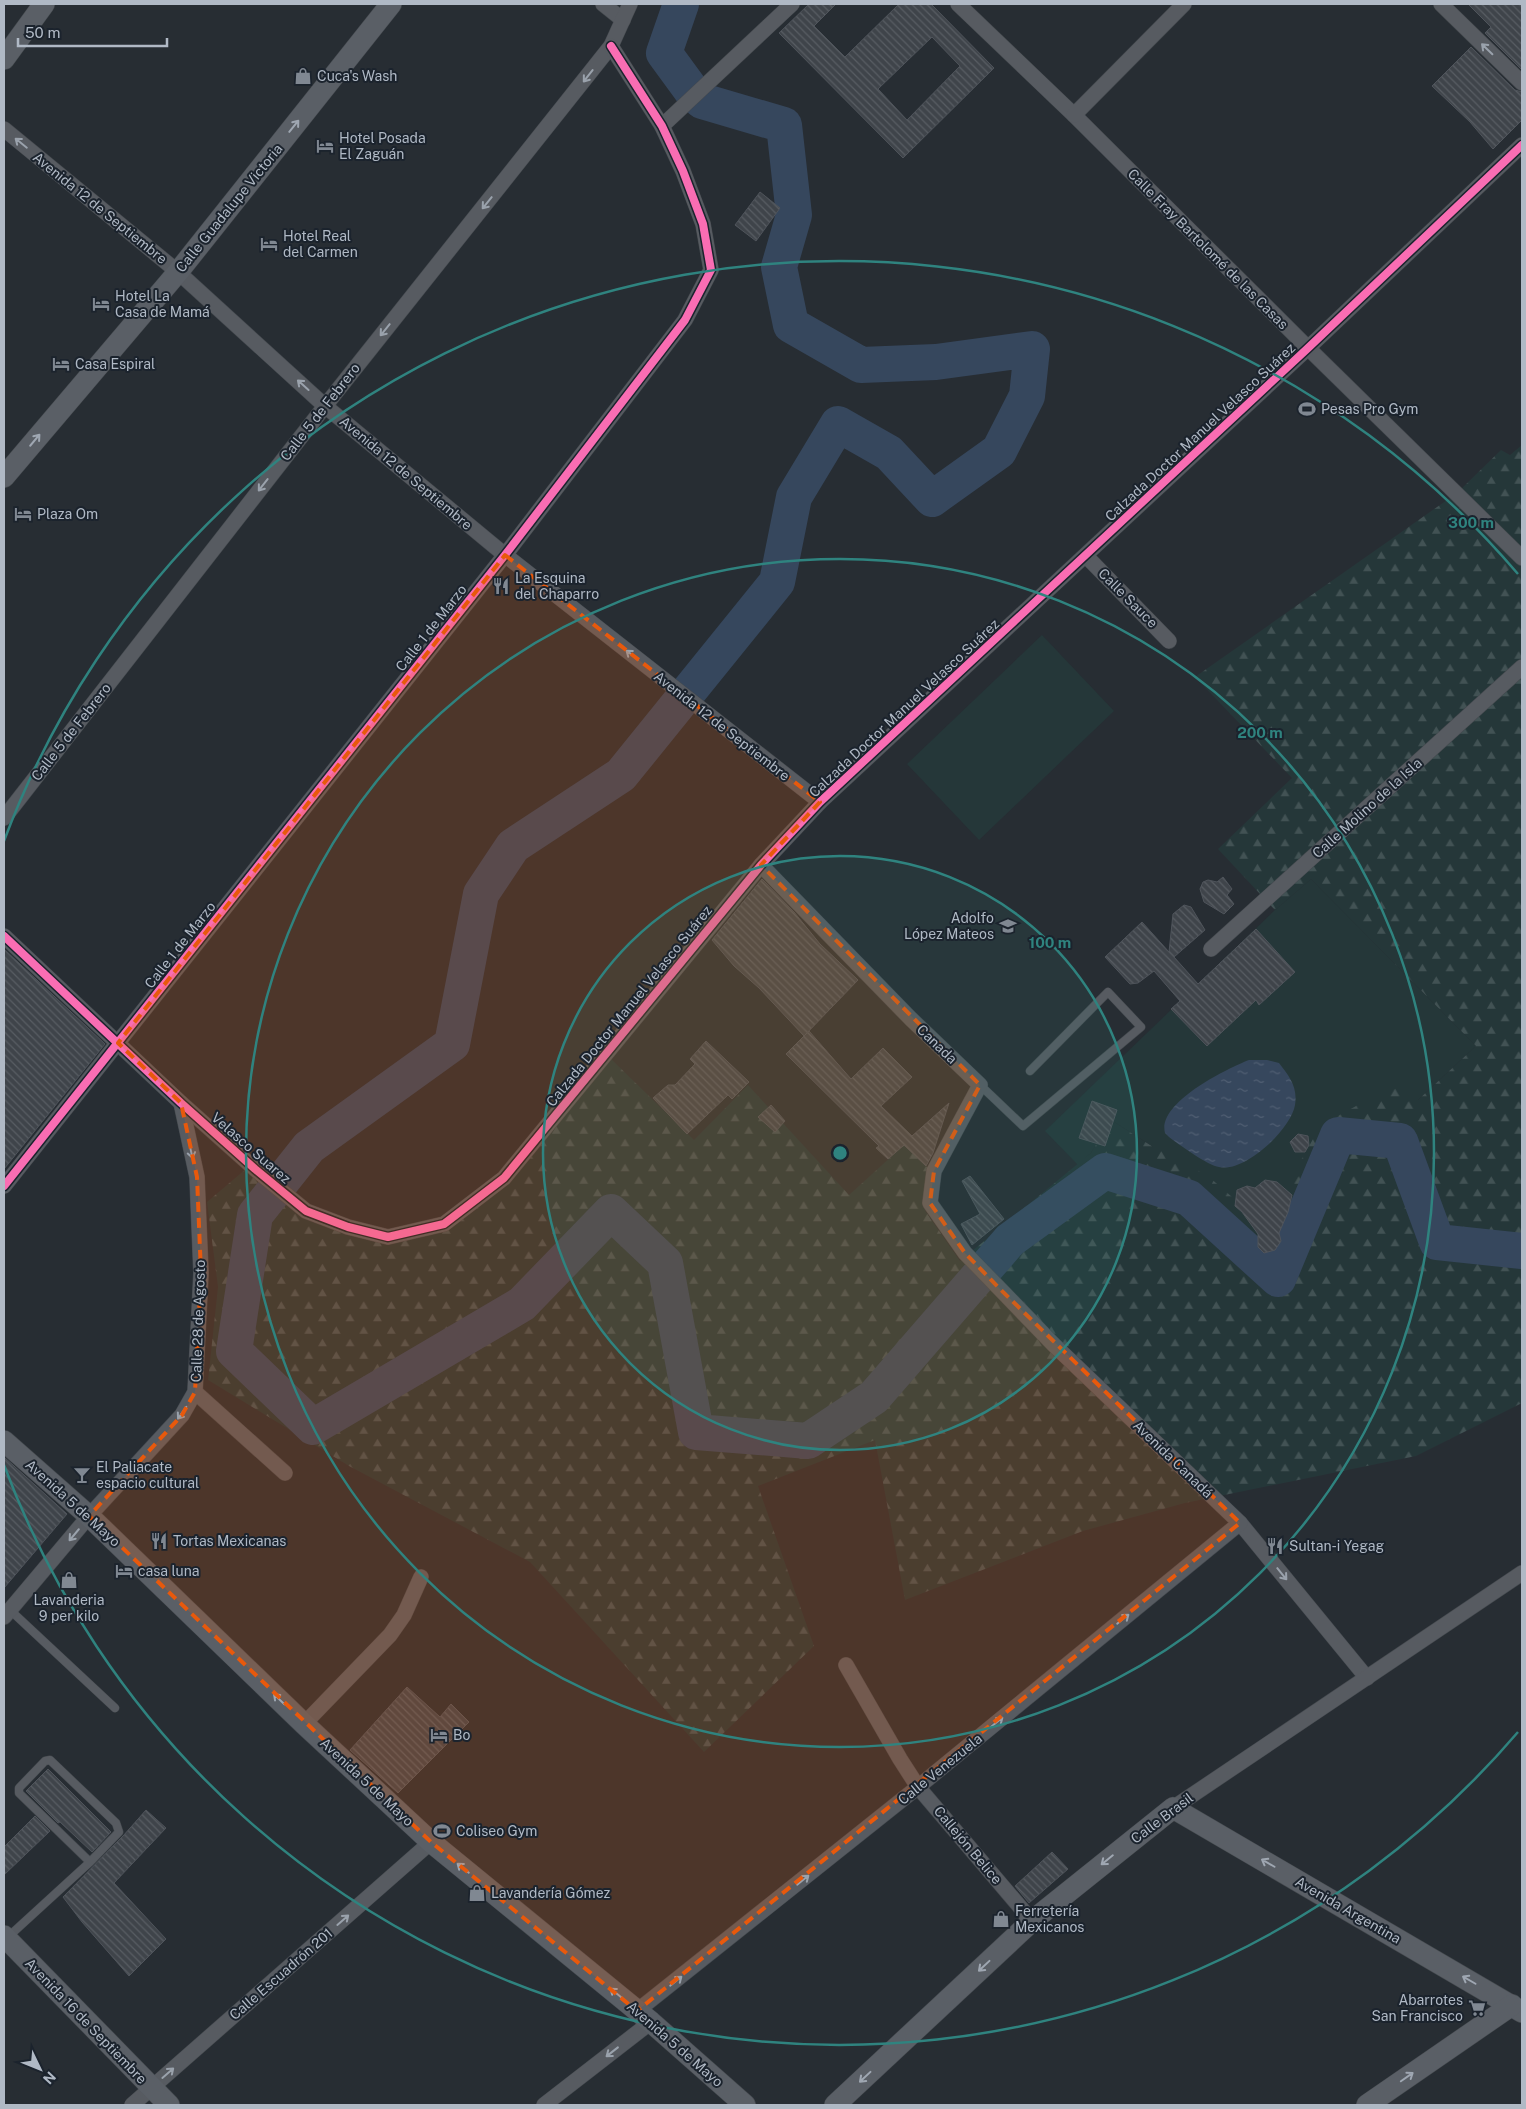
<svg xmlns="http://www.w3.org/2000/svg" width="1526" height="2109" font-family="'Public Sans',sans-serif">
<defs>
<pattern id="forest-firs" width="22" height="20" patternUnits="userSpaceOnUse" patternTransform="scale(1.25)"><rect width="22" height="20" fill="#253739"/><path d="M5 1l3.5 6h-7zM16 11l3.5 6h-7z" fill="#425254"/></pattern>
<pattern id="water-ripples" width="26" height="14" patternUnits="userSpaceOnUse" patternTransform="scale(1.25)"><rect width="26" height="14" fill="#36475d"/><path d="M2 4q2-2 4 0t4 0M15 11q2-2 4 0t4 0" fill="none" stroke="#515f73"/></pattern>
<pattern id="building-back-hatch" width="6" height="6" patternUnits="userSpaceOnUse" patternTransform="scale(1.25)"><rect width="6" height="6" fill="#3f444a"/><path d="M-1 5l2 2M0 0l6 6M5-1l2 2" fill="none" stroke="#585d63"/></pattern>
</defs>
<rect width="100%" height="100%" fill="#272d33"/>
<g fill="#253739">
<path d="M1042 635 1114 711 979 840 907 764Z"/>
<path d="M1311 879 1476 1046 1418 1100 1264 1226 1150 1145 1111 1120 1091 1153 1078 1165 1045 1131 1275 910Z"/>
</g>
<path fill="url(#forest-firs)" d="M1522 445V1403L1416 1456 1185 1503 1083 1531 905 1600 875 1440 758 1486 814 1646 704 1752 530 1562 349 1466 208 1380 218 1287 207 1202 247 1168 346 1234 446 1228 507 1181 606 1054 694 1140 748 1085 849 1195 904 1145 928 1168 923 1203 926 1212 960 1261 1091 1153 1111 1120 1150 1145 1208 1176 1264 1225 1321 1125 1395 1085 1418 1100 1476 1046 1311 879 1275 910 1218 849 1292 778 1195 677 1457 493 1501 450 1510 455Z"/>
<path fill="url(#water-ripples)" d="M1249 1060H1267L1279 1063C1289 1076 1298 1087 1295 1105 1291 1129 1245 1173 1219 1167 1209 1166 1178 1144 1169 1137L1165 1133C1157 1103 1226 1069 1249 1060Z"/>
<g fill="none" stroke-linecap="round" stroke-linejoin="round">
<path stroke="#36475d" stroke-width="36" d="M681 4 664 53 694 94 702 101 784 125 794 215 779 267 791 325 861 365 936 362 1032 349 1027 396 999 451 932 499 889 453 838 424 794 497 777 582 621 775 513 846 481 894 452 1044 309 1147 255 1215 234 1351 313 1427 522 1304 611 1212 665 1263 696 1432 808 1441 874 1397 1010 1240 1105 1171 1189 1198 1278 1279 1338 1135 1400 1141 1437 1242 1522 1251"/>
</g>
<g fill="url(#building-back-hatch)" stroke="#4f545b" fill-rule="evenodd">
<path d="M809 4H836L814 26 845 57 899 4H931L994 68 903 158 779 33ZM932 37 960 66 907 120 878 89Z"/>
<path d="M1468 4H1522V70L1485 33 1491 27Z"/>
<path d="M1471 47 1515 90 1522 92V120L1493 149 1470 122 1432 86Z"/>
<path d="M760 192 780 208 756 241 735 225Z"/>
<path d="M1223 877 1232 889 1227 895 1234 904 1224 914 1204 902 1200 889 1203 882 1208 880 1217 882Z"/>
<path d="M762 879 794 912 820 944 858 980 804 1036 759 988 734 966 712 940Z"/>
<path d="M1184 905 1191 907 1205 930 1174 957 1198 984 1256 929 1295 972 1259 1005 1256 1000 1207 1046 1171 1009 1180 1001 1154 971 1138 983 1130 984 1105 957 1142 922 1169 952 1173 914Z"/>
<path d="M4 949 105 1044 4 1169Z"/>
<path d="M809 1031 851 1079 883 1048 912 1077 881 1106 912 1136 949 1103 933 1153 926 1166 904 1145 888 1159 876 1148 879 1146 786 1054Z"/>
<path d="M706 1041 749 1082 732 1099 728 1095 687 1134 653 1098 668 1085H675L695 1064 690 1059Z"/>
<path d="M1092 1101 1117 1110 1105 1146 1079 1138Z"/>
<path d="M771 1105 785 1121 775 1132 758 1117Z"/>
<path d="M1298 1134 1308 1136 1309 1145 1305 1152H1295L1290 1142Z"/>
<path d="M970 1176 1004 1219 972 1245 961 1224 980 1214 962 1181Z"/>
<path d="M1265 1180 1277 1182 1292 1195 1288 1212 1279 1233 1281 1241 1275 1250 1264 1253 1258 1247V1234L1242 1212 1235 1206 1237 1190 1247 1186 1255 1188Z"/>
<path d="M4 1457 67 1514 4 1588Z"/>
<path d="M407 1687 440 1717 451 1704 469 1722 398 1793 350 1750Z"/>
<path d="M48 1769 111 1832 92 1852 60 1822 58 1823 26 1791Z"/>
<path d="M146 1810 166 1828 114 1883 166 1939 129 1976 82 1922 63 1897 123 1836Z"/>
<path d="M35 1816 50 1831 4 1875V1847Z"/>
<path d="M1052 1852 1068 1869 1029 1903 1015 1886Z"/>
</g>
<g fill="none" stroke-linecap="round" stroke-linejoin="round">
<g stroke="#44494e" stroke-width="9">
<g id="lane">
<path d="M980 1085 1023 1126 1141 1027 1108 992 1030 1071"/>
<path d="M10 1610 115 1708"/>
<path d="M8 1937 90 1862 119 1832 116 1823 50 1760 45 1761 19 1788V1793L90 1862"/>
</g>
</g>
<g stroke="#44494e" stroke-width="16">
<g id="street">
<path d="M603 4 623 20"/>
<path d="M958 4 1074 115 1308 348 1522 558"/>
<path d="M1441 4 1522 83"/>
<path d="M1074 115 1184 4"/>
<path d="M662 126 792 4"/>
<path d="M4 129 178 272 325 406 505 555 820 802"/>
<path d="M1086 556 1169 641"/>
<path d="M4 818 325 406 611 46 630 4"/>
<path d="M761 865 911 1019 980 1085 934 1171 930 1203 965 1253 1000 1289 1053 1344 1240 1523 1367 1678"/>
<path d="M4 936 181 1103 255 1169 306 1211 348 1227 388 1237 444 1224 504 1178 761 865 820 802 1308 348 1522 145"/>
<path d="M1211 949 1522 667"/>
<path d="M4 1186 505 555 685 320 711 270 703 224 683 171 662 126 611 46"/>
<path d="M195 1392 285 1473"/>
<path d="M4 1617 89 1516 182 1415 195 1392 201 1273 197 1177 181 1103"/>
<path d="M846 1665 900 1759 918 1787 1032 1921"/>
<path d="M304 1724 390 1635 404 1615 421 1577"/>
<path d="M1173 1808 1522 1573"/>
<path d="M637 2011 918 1787 1240 1523"/>
<path d="M132 2105 431 1842"/>
<path d="M544 2105 651 2022"/>
</g>
</g>
<g stroke="#44494e" stroke-width="22">
<g id="secondary">
<path d="M4 59 44 4"/>
<path d="M4 477 178 272 391 4"/>
<path d="M4 1441 89 1516 304 1724 431 1842 651 2022 745 2105"/>
<path d="M4 1936 169 2105"/>
<path d="M835 2105 1032 1921 1173 1808 1522 2012"/>
<path d="M1367 2105 1512 2005"/>
</g>
</g>
<use href="#lane" stroke="#575b61" stroke-width="8"/>
<use href="#street" stroke="#575b61" stroke-width="15"/>
<use href="#secondary" stroke="#5a5f66" stroke-width="21"/>
<g stroke="#1b232d" stroke-width="11">
<g id="cycleway">
<path d="M4 936 181 1103 255 1169 306 1211 348 1227 388 1237 444 1224 504 1178 761 865 820 802 1308 348 1522 145"/>
<path d="M4 1186 505 555 685 320 711 270 703 224 683 171 662 126 611 46"/>
</g>
</g>
<use href="#cycleway" stroke="#f96db3" stroke-width="8"/>
</g>
<defs><path id="oneway-shaft" d="M-6 0H5M1.5-3L5.5 0L1.5 3" fill="none" stroke-width="1.6" stroke-linecap="round" stroke-linejoin="round" transform="scale(1.25)"/></defs>
<g stroke="#9aa2ac">
<use href="#oneway-shaft" transform="translate(1487 49) rotate(-136)"/>
<use href="#oneway-shaft" transform="translate(588 76) rotate(128)"/>
<use href="#oneway-shaft" transform="translate(21 143) rotate(-141)"/>
<use href="#oneway-shaft" transform="translate(487 203) rotate(129)"/>
<use href="#oneway-shaft" transform="translate(385 330) rotate(129)"/>
<use href="#oneway-shaft" transform="translate(303 385) rotate(-138)"/>
<use href="#oneway-shaft" transform="translate(263 485) rotate(128)"/>
<use href="#oneway-shaft" transform="translate(632 655) rotate(-142)"/>
<use href="#oneway-shaft" transform="translate(191 1151) rotate(78)"/>
<use href="#oneway-shaft" transform="translate(182 1413) rotate(125)"/>
<use href="#oneway-shaft" transform="translate(74 1535) rotate(130)"/>
<use href="#oneway-shaft" transform="translate(1282 1574) rotate(51)"/>
<use href="#oneway-shaft" transform="translate(1123 1619) rotate(-39)"/>
<use href="#oneway-shaft" transform="translate(997 1722) rotate(-39)"/>
<use href="#oneway-shaft" transform="translate(803 1880) rotate(-39)"/>
<use href="#oneway-shaft" transform="translate(343 1920) rotate(-41)"/>
<use href="#oneway-shaft" transform="translate(676 1981) rotate(-39)"/>
<use href="#oneway-shaft" transform="translate(612 2052) rotate(142)"/>
<use href="#oneway-shaft" transform="translate(168 2073) rotate(-41)"/>
</g>
<g stroke="#9fa7b2">
<use href="#oneway-shaft" transform="translate(294 126) rotate(-51)"/>
<use href="#oneway-shaft" transform="translate(35 440) rotate(-50)"/>
<use href="#oneway-shaft" transform="translate(279 1699) rotate(-136)"/>
<use href="#oneway-shaft" transform="translate(1107 1860) rotate(141)"/>
<use href="#oneway-shaft" transform="translate(1268 1863) rotate(-150)"/>
<use href="#oneway-shaft" transform="translate(463 1868) rotate(-141)"/>
<use href="#oneway-shaft" transform="translate(984 1966) rotate(137)"/>
<use href="#oneway-shaft" transform="translate(1469 1980) rotate(-150)"/>
<use href="#oneway-shaft" transform="translate(616 1993) rotate(-141)"/>
<use href="#oneway-shaft" transform="translate(865 2077) rotate(137)"/>
<use href="#oneway-shaft" transform="translate(1407 2077) rotate(-35)"/>
</g>
<path fill="#e8590c" fill-opacity="0.2" stroke="#e8590c" stroke-width="4" stroke-dasharray="10 6" stroke-linejoin="round" d="M505 555 820 802 761 865 980 1085 934 1171 930 1203 965 1253 1000 1289 1240 1523 637 2011 431 1842 89 1516 182 1415 195 1392 201 1273 197 1177 181 1103 118 1043Z"/>
<circle cx="840" cy="1153" r="297" fill="#2f837f" fill-opacity=".12"/>
<g fill="none" stroke="#2f837f" stroke-width="2.5">
<circle cx="840" cy="1153" r="297"/>
<circle cx="840" cy="1153" r="594"/>
<path d="M1518 1732A892 892 0 0 1 4 1465M4 841A892 892 0 0 1 1518 574"/>
</g>
<defs>
<g id="shop-bare" transform="scale(1.35)"><path d="M-5-2.5h2.3a2.7 3.5 0 0 1 5.4 0H5L5.5 6h-11ZM-1.5-2.5h3a1.5 2.3 0 0 0-3 0Z" fill="#808892" stroke="#1b232d" stroke-width="2.5" paint-order="stroke"/></g>
<g id="hotel-bare" transform="scale(1.35)"><path d="M-6-4.5h1.5V1H6V5H4.5V3h-9V5H-6ZM-4 0a1.8 1.8 0 1 1 3.6 0ZM.5 0V-2.5h3Q6-2.5 6 0Z" fill="#808892" stroke="#1b232d" stroke-width="2.5" paint-order="stroke"/></g>
<g id="stadium-bare" transform="scale(1.35)"><path d="M0-5a6.5 5 0 1 0 0 10a6.5 5 0 1 0 0-10ZM-3.5-1.8h7v3.6h-7Z" fill="#808892" stroke="#1b232d" stroke-width="2.5" paint-order="stroke"/></g>
<g id="restaurant-bare" transform="scale(1.35)"><path d="M-5-6h1v4h1v-4h1v4h1v-4h1v5L-1.5 .5V6h-2V.5L-5-1ZM5-6V6H3V1.5H1.5Q1.5-4 5-6Z" fill="#808892" stroke="#1b232d" stroke-width="2.5" paint-order="stroke"/></g>
<g id="school-bare" transform="scale(1.35)"><path d="M0-5L7-2L0 1L-7-2ZM-4 1L0 2.5L4 1V4Q0 6-4 4Z" fill="#808892" stroke="#1b232d" stroke-width="2.5" paint-order="stroke"/></g>
<g id="bar-bare" transform="scale(1.35)"><path d="M-6-5H6L.8 .8V4.5H3.5V6h-7V4.5H-.8V.8Z" fill="#808892" stroke="#1b232d" stroke-width="2.5" paint-order="stroke"/></g>
<g id="supermarket-bare" transform="scale(1.35)"><path d="M-6-5.5h2.5l.6 2H6L4.5 2H-2.5L-4.4-4H-6ZM-1.5 3.2a1.3 1.3 0 1 0 .1 0ZM3 3.2a1.3 1.3 0 1 0 .1 0Z" fill="#808892" stroke="#1b232d" stroke-width="2.5" paint-order="stroke"/></g>
</defs>
<g fill-rule="evenodd">
<use href="#shop-bare" x="303" y="76"/>
<use href="#hotel-bare" x="325" y="146"/>
<use href="#hotel-bare" x="269" y="244"/>
<use href="#hotel-bare" x="101" y="304"/>
<use href="#hotel-bare" x="61" y="364"/>
<use href="#stadium-bare" x="1307" y="409"/>
<use href="#hotel-bare" x="23" y="514"/>
<use href="#restaurant-bare" x="501" y="586"/>
<use href="#school-bare" x="1008" y="926"/>
<use href="#bar-bare" x="82" y="1475"/>
<use href="#restaurant-bare" x="159" y="1541"/>
<use href="#restaurant-bare" x="1275" y="1546"/>
<use href="#hotel-bare" x="124" y="1571"/>
<use href="#shop-bare" x="69" y="1580"/>
<use href="#hotel-bare" x="439" y="1735"/>
<use href="#stadium-bare" x="442" y="1831"/>
<use href="#shop-bare" x="477" y="1893"/>
<use href="#shop-bare" x="1001" y="1919"/>
<use href="#supermarket-bare" x="1477" y="2008"/>
</g>
<g text-anchor="middle" stroke-width="4" stroke-linejoin="round" paint-order="stroke">
<g font-size="14" fill="#b0b9c5" stroke="#1b232d" text-anchor="start">
<text x="317" y="81">Cuca's Wash</text>
<text x="339" y="143">Hotel Posada<tspan x="339" dy="16">El Zaguán</tspan></text>
<text x="283" y="241">Hotel Real<tspan x="283" dy="16">del Carmen</tspan></text>
<text x="115" y="301">Hotel La<tspan x="115" dy="16">Casa de Mamá</tspan></text>
<text x="75" y="369">Casa Espiral</text>
<text x="1321" y="414">Pesas Pro Gym</text>
<text x="37" y="519">Plaza Om</text>
<text x="515" y="583">La Esquina<tspan x="515" dy="16">del Chaparro</tspan></text>
<text x="994" y="923" text-anchor="end">Adolfo<tspan x="994" dy="16">López Mateos</tspan></text>
<text x="96" y="1472">El Paliacate<tspan x="96" dy="16">espacio cultural</tspan></text>
<text x="173" y="1546">Tortas Mexicanas</text>
<text x="1289" y="1551">Sultan-i Yegag</text>
<text x="138" y="1576">casa luna</text>
<text x="69" y="1605" text-anchor="middle">Lavanderia<tspan x="69" dy="16">9 per kilo</tspan></text>
<text x="453" y="1740">Bo</text>
<text x="456" y="1836">Coliseo Gym</text>
<text x="491" y="1898">Lavandería Gómez</text>
<text x="1015" y="1916">Ferretería<tspan x="1015" dy="16">Mexicanos</tspan></text>
<text x="1463" y="2005" text-anchor="end">Abarrotes<tspan x="1463" dy="16">San Francisco</tspan></text>
</g>
<g font-size="14" fill="#b0b9c5" stroke="#1b232d">
<text transform="translate(100 208) rotate(39)" y="5">Avenida 12 de Septiembre</text>
<text transform="translate(229 208) rotate(-51)" y="5">Calle Guadalupe Victoria</text>
<text transform="translate(1208 249) rotate(45)" y="5">Calle Fray Bartolomé de las Casas</text>
<text transform="translate(320 412) rotate(-52)" y="5">Calle 5 de Febrero</text>
<text transform="translate(1200 432) rotate(-43)" y="5">Calzada Doctor Manuel Velasco Suárez</text>
<text transform="translate(406 473) rotate(40)" y="5">Avenida 12 de Septiembre</text>
<text transform="translate(1128 598) rotate(45)" y="5">Calle Sauce</text>
<text transform="translate(431 628) rotate(-52)" y="5">Calle 1 de Marzo</text>
<text transform="translate(904 708) rotate(-43)" y="5">Calzada Doctor Manuel Velasco Suárez</text>
<text transform="translate(722 726) rotate(38)" y="5">Avenida 12 de Septiembre</text>
<text transform="translate(71 732) rotate(-52)" y="5">Calle 5 de Febrero</text>
<text transform="translate(1367 808) rotate(-42)" y="5">Calle Molino de la Isla</text>
<text transform="translate(180 945) rotate(-52)" y="5">Calle 1 de Marzo</text>
<text transform="translate(629 1006) rotate(-51)" y="5">Calzada Doctor Manuel Velasco Suárez</text>
<text transform="translate(937 1044) rotate(44)" y="5">Canada</text>
<text transform="translate(251 1148) rotate(41)" y="5">Velasco Suarez</text>
<text transform="translate(198 1321) rotate(-88)" y="5">Calle 28 de Agosto</text>
<text transform="translate(1173 1459) rotate(44)" y="5">Avenida Canadá</text>
<text transform="translate(73 1503) rotate(42)" y="5">Avenida 5 de Mayo</text>
<text transform="translate(940 1769) rotate(-39)" y="5">Calle Venezuela</text>
<text transform="translate(367 1782) rotate(43)" y="5">Avenida 5 de Mayo</text>
<text transform="translate(1162 1818) rotate(-37)" y="5">Calle Brasil</text>
<text transform="translate(968 1845) rotate(50)" y="5">Callejón Belice</text>
<text transform="translate(1348 1910) rotate(30)" y="5">Avenida Argentina</text>
<text transform="translate(281 1974) rotate(-41)" y="5">Calle Escuadrón 201</text>
<text transform="translate(86 2021) rotate(46)" y="5">Avenida 16 de Septiembre</text>
<text transform="translate(675 2044) rotate(41)" y="5">Avenida 5 de Mayo</text>
</g>
</g>
<circle cx="840" cy="1153" r="8" fill="#2f837f" stroke="#1b232d" stroke-width="2.5"/>
<g font-size="15" text-anchor="middle" font-weight="bold" fill="#2f837f" stroke="#1b232d" stroke-width="4" stroke-linejoin="round" paint-order="stroke">
<text x="1471" y="528">300 m</text>
<text x="1260" y="738">200 m</text>
<text x="1050" y="948">100 m</text>
</g>
<rect width="1526" height="2109" fill="none" stroke="#b0b9c5" stroke-width="10"/>
<g transform="translate(40 2069) rotate(133)" stroke="#1b232d" stroke-width="4" paint-order="stroke">
<path d="M0-4L9 19L0 12L-9 19Z" fill="#b0b9c5"/>
<text y="-8" font-size="14" font-weight="bold" text-anchor="middle" fill="#b0b9c5">N</text>
</g>
<path d="M18 38v8h149v-8" fill="none" stroke="#b0b9c5" stroke-width="2.5"/>
<text x="25" y="38" font-size="15" fill="#b0b9c5" stroke="#1b232d" stroke-width="4" paint-order="stroke">50 m</text>
</svg>
